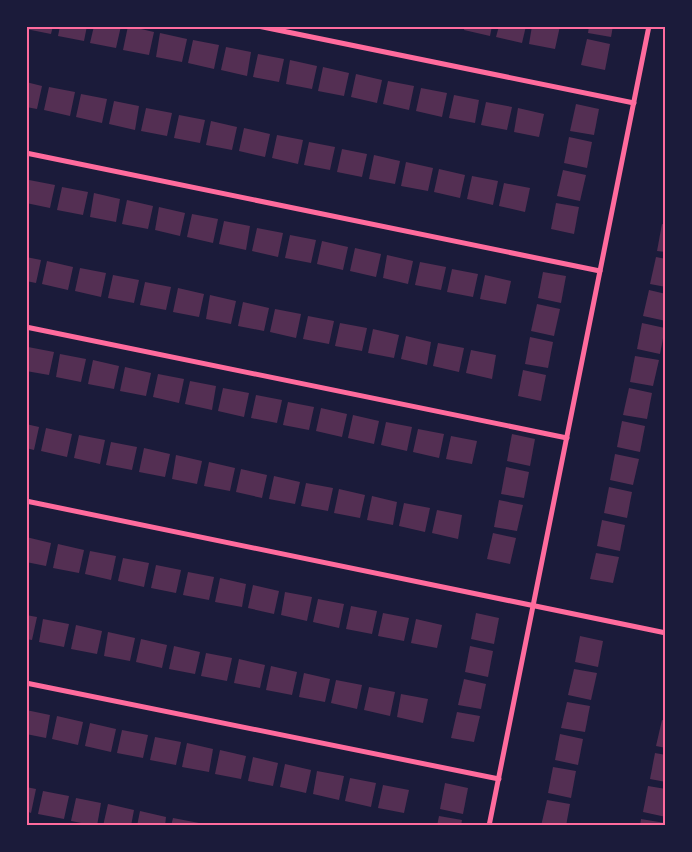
<svg xmlns="http://www.w3.org/2000/svg" width="692" height="852" font-family="Literata,serif">
<rect width="100%" height="100%" fill="#1b1b3a"/>
<g fill="#542f53">
<path d="M26 26H53L51 34 26 29Z"/>
<path d="M60 26H87L84 41 58 36Z"/>
<path d="M94 26H121L116 48 90 43Z"/>
<path d="M128 26 154 32 149 55 123 50Z"/>
<path d="M465 26H492L490 36 464 30Z"/>
<path d="M499 26H526L522 43 496 37Z"/>
<path d="M532 26H560L555 49 529 44Z"/>
<path d="M589 26H613L611 37 588 33Z"/>
<path d="M160 33 187 39 182 62 156 57Z"/>
<path d="M587 39 610 44 605 70 581 65Z"/>
<path d="M193 40 219 45 214 69 188 63Z"/>
<path d="M226 47 251 52 247 76 221 70Z"/>
<path d="M258 54 284 59 279 82 253 77Z"/>
<path d="M290 60 317 66 312 89 286 84Z"/>
<path d="M323 67 349 73 344 96 318 91Z"/>
<path d="M356 74 382 80 377 103 351 97Z"/>
<path d="M388 81 414 86 409 110 383 104Z"/>
<path d="M26 82 42 86 37 109 26 107Z"/>
<path d="M49 87 75 92 70 116 44 110Z"/>
<path d="M421 88 447 93 442 117 416 111Z"/>
<path d="M81 94 107 99 102 123 76 117Z"/>
<path d="M454 95 479 100 475 123 449 118Z"/>
<path d="M114 101 139 106 135 130 109 124Z"/>
<path d="M486 102 512 107 507 130 481 125Z"/>
<path d="M576 104 599 109 594 135 570 131Z"/>
<path d="M146 108 172 113 167 136 141 131Z"/>
<path d="M518 108 544 114 539 137 514 132Z"/>
<path d="M179 115 205 120 200 143 174 138Z"/>
<path d="M211 121 237 127 232 150 206 145Z"/>
<path d="M244 128 270 134 265 157 239 151Z"/>
<path d="M277 135 303 140 298 164 272 158Z"/>
<path d="M569 137 592 142 587 168 564 163Z"/>
<path d="M309 142 335 147 330 170 304 165Z"/>
<path d="M342 149 367 154 362 177 337 172Z"/>
<path d="M374 155 400 161 395 184 369 179Z"/>
<path d="M406 162 433 168 428 191 401 186Z"/>
<path d="M439 169 465 175 460 198 434 192Z"/>
<path d="M563 170 586 175 580 201 557 196Z"/>
<path d="M472 176 498 181 493 205 467 199Z"/>
<path d="M29 180 55 185 50 208 26 203Z"/>
<path d="M504 183 530 188 525 212 499 206Z"/>
<path d="M62 187 88 192 83 215 57 210Z"/>
<path d="M94 193 120 199 116 222 90 217Z"/>
<path d="M127 200 153 206 148 229 122 224Z"/>
<path d="M556 203 579 207 574 234 551 229Z"/>
<path d="M159 207 185 213 180 236 155 230Z"/>
<path d="M192 214 218 219 213 243 187 237Z"/>
<path d="M224 221 250 226 246 250 219 244Z"/>
<path d="M662 224 666 225V252L657 251Z"/>
<path d="M257 228 283 233 278 257 252 251Z"/>
<path d="M290 235 316 240 311 263 285 258Z"/>
<path d="M322 241 348 247 343 270 317 264Z"/>
<path d="M355 248 381 254 376 277 350 271Z"/>
<path d="M387 255 413 261 408 284 383 278Z"/>
<path d="M26 257 41 260 36 283 26 281Z"/>
<path d="M656 257 666 259V287L650 284Z"/>
<path d="M47 261 73 267 68 290 42 284Z"/>
<path d="M420 262 446 267 441 290 415 285Z"/>
<path d="M80 268 106 273 101 297 75 291Z"/>
<path d="M452 269 478 274 473 297 447 292Z"/>
<path d="M543 272 566 276 561 303 538 298Z"/>
<path d="M113 275 139 280 134 303 108 298Z"/>
<path d="M485 275 511 281 506 304 480 299Z"/>
<path d="M145 282 171 287 166 310 140 305Z"/>
<path d="M178 288 204 294 199 317 173 312Z"/>
<path d="M649 290 666 294V321L643 316Z"/>
<path d="M210 295 236 301 231 324 206 319Z"/>
<path d="M243 302 269 308 264 331 238 326Z"/>
<path d="M537 304 560 309 554 336 531 331Z"/>
<path d="M275 309 301 314 296 338 270 332Z"/>
<path d="M308 316 334 321 329 344 303 339Z"/>
<path d="M340 323 367 328 362 351 335 346Z"/>
<path d="M642 323 665 328 660 354 637 349Z"/>
<path d="M373 329 399 335 394 358 368 353Z"/>
<path d="M406 336 431 342 427 365 401 359Z"/>
<path d="M530 337 553 342 548 368 525 364Z"/>
<path d="M438 343 464 348 459 372 433 366Z"/>
<path d="M28 347 54 352 49 375 26 371Z"/>
<path d="M471 350 496 355 492 379 466 373Z"/>
<path d="M60 354 86 359 81 382 56 377Z"/>
<path d="M635 356 659 360 653 386 630 382Z"/>
<path d="M93 360 119 366 114 389 88 384Z"/>
<path d="M125 367 151 373 146 396 120 391Z"/>
<path d="M523 370 546 375 541 401 518 396Z"/>
<path d="M158 374 184 379 179 403 153 397Z"/>
<path d="M190 381 216 386 212 410 185 404Z"/>
<path d="M223 388 249 393 244 417 218 411Z"/>
<path d="M629 388 652 393 647 419 623 415Z"/>
<path d="M256 395 282 400 277 423 251 418Z"/>
<path d="M288 402 314 407 309 430 283 425Z"/>
<path d="M321 408 347 414 342 437 316 431Z"/>
<path d="M353 415 379 421 374 444 348 438Z"/>
<path d="M622 421 645 426 640 452 617 447Z"/>
<path d="M386 422 412 427 407 451 381 445Z"/>
<path d="M26 424 39 427 34 450 26 448Z"/>
<path d="M46 428 72 434 67 457 41 451Z"/>
<path d="M418 429 444 434 439 458 413 452Z"/>
<path d="M512 434 535 439 530 466 507 461Z"/>
<path d="M79 435 105 440 100 464 74 458Z"/>
<path d="M451 436 477 441 472 464 446 459Z"/>
<path d="M111 442 137 447 132 470 106 465Z"/>
<path d="M144 448 170 454 165 477 139 472Z"/>
<path d="M615 454 639 459 633 485 610 480Z"/>
<path d="M176 455 202 461 197 484 172 479Z"/>
<path d="M209 462 235 468 230 491 204 486Z"/>
<path d="M506 467 529 472 524 498 501 494Z"/>
<path d="M241 469 267 475 262 498 236 492Z"/>
<path d="M274 476 300 482 295 504 269 499Z"/>
<path d="M306 483 333 488 328 511 301 506Z"/>
<path d="M609 487 632 492 627 518 604 513Z"/>
<path d="M339 489 365 495 360 518 334 513Z"/>
<path d="M372 496 397 502 393 525 367 520Z"/>
<path d="M499 500 523 505 517 531 494 527Z"/>
<path d="M404 503 430 508 425 532 399 526Z"/>
<path d="M437 510 462 515 458 539 432 533Z"/>
<path d="M602 520 625 525 620 551 597 546Z"/>
<path d="M493 533 516 538 510 564 487 559Z"/>
<path d="M26 537 51 543 46 566 26 562Z"/>
<path d="M58 544 84 550 79 573 53 568Z"/>
<path d="M90 551 116 556 111 580 85 574Z"/>
<path d="M596 553 619 557 613 583 590 579Z"/>
<path d="M123 558 149 563 144 587 118 581Z"/>
<path d="M156 565 181 570 176 593 151 588Z"/>
<path d="M188 572 214 577 209 600 183 595Z"/>
<path d="M220 578 246 584 242 607 215 602Z"/>
<path d="M253 585 279 591 274 614 248 608Z"/>
<path d="M285 592 312 597 307 621 281 615Z"/>
<path d="M318 599 344 604 339 628 313 622Z"/>
<path d="M351 606 377 611 372 634 346 629Z"/>
<path d="M383 613 409 618 404 641 378 636Z"/>
<path d="M476 613 499 618 494 644 471 639Z"/>
<path d="M26 615 37 617 32 640 26 639Z"/>
<path d="M43 619 69 624 64 647 39 642Z"/>
<path d="M416 619 442 625 437 648 411 643Z"/>
<path d="M76 625 102 631 97 654 71 649Z"/>
<path d="M108 632 135 638 130 661 104 656Z"/>
<path d="M580 636 603 641 598 667 575 662Z"/>
<path d="M141 639 167 645 162 668 136 662Z"/>
<path d="M174 646 200 652 195 674 169 669Z"/>
<path d="M470 646 493 651 488 677 465 672Z"/>
<path d="M206 653 232 658 227 681 201 676Z"/>
<path d="M239 659 265 665 260 688 234 683Z"/>
<path d="M271 666 297 672 292 695 266 690Z"/>
<path d="M574 669 597 673 591 700 568 695Z"/>
<path d="M304 673 330 679 325 702 299 697Z"/>
<path d="M464 679 486 684 481 709 458 705Z"/>
<path d="M336 680 362 685 357 709 331 703Z"/>
<path d="M369 687 395 692 390 716 364 710Z"/>
<path d="M401 694 428 699 423 723 397 717Z"/>
<path d="M567 702 590 706 585 732 561 728Z"/>
<path d="M26 710 50 715 46 738 26 734Z"/>
<path d="M457 712 480 716 474 742 451 738Z"/>
<path d="M57 716 83 722 78 745 52 739Z"/>
<path d="M662 720 666 721V748L656 746Z"/>
<path d="M90 723 116 729 111 752 85 746Z"/>
<path d="M122 730 148 735 143 758 117 753Z"/>
<path d="M560 734 583 739 578 765 555 760Z"/>
<path d="M155 737 181 742 176 765 150 760Z"/>
<path d="M187 743 213 749 209 772 182 767Z"/>
<path d="M220 750 246 756 241 779 215 774Z"/>
<path d="M655 753 666 755V782L650 779Z"/>
<path d="M253 757 278 763 273 786 248 781Z"/>
<path d="M285 764 311 770 306 793 280 787Z"/>
<path d="M553 767 576 771 571 798 548 793Z"/>
<path d="M317 771 344 776 339 800 313 794Z"/>
<path d="M350 778 376 783 371 807 345 801Z"/>
<path d="M445 783 468 788 463 814 440 809Z"/>
<path d="M383 785 409 790 404 813 378 808Z"/>
<path d="M648 786 666 789V817L643 812Z"/>
<path d="M26 787 36 789 31 813 26 811Z"/>
<path d="M43 791 69 796 64 819 38 814Z"/>
<path d="M76 798 101 803 97 826 71 821Z"/>
<path d="M547 800 570 804 566 826H541Z"/>
<path d="M108 804 134 810 131 826H103Z"/>
<path d="M140 811 166 817 165 826H137Z"/>
<path d="M439 816 462 820 461 826H437Z"/>
<path d="M173 818 199 823V826H171Z"/>
<path d="M641 819 665 823 664 826H640Z"/>
</g>
<g fill="none" stroke-linecap="round" stroke-linejoin="round">
<g stroke="#ff6b9d" stroke-width="5">
<path d="M258 26 634 103"/>
<path d="M26 153 600 271"/>
<path d="M26 327 567 438"/>
<path d="M26 501 666 633"/>
<path d="M26 683 499 779"/>
<path d="M489 826 649 26"/>
</g>
</g>
<rect width="692" height="852" fill="none" stroke="#1b1b3a" stroke-width="55"/>
<rect x="28" y="28" width="636" height="796" fill="none" stroke="#ff6b9d" stroke-width="2"/>
</svg>
